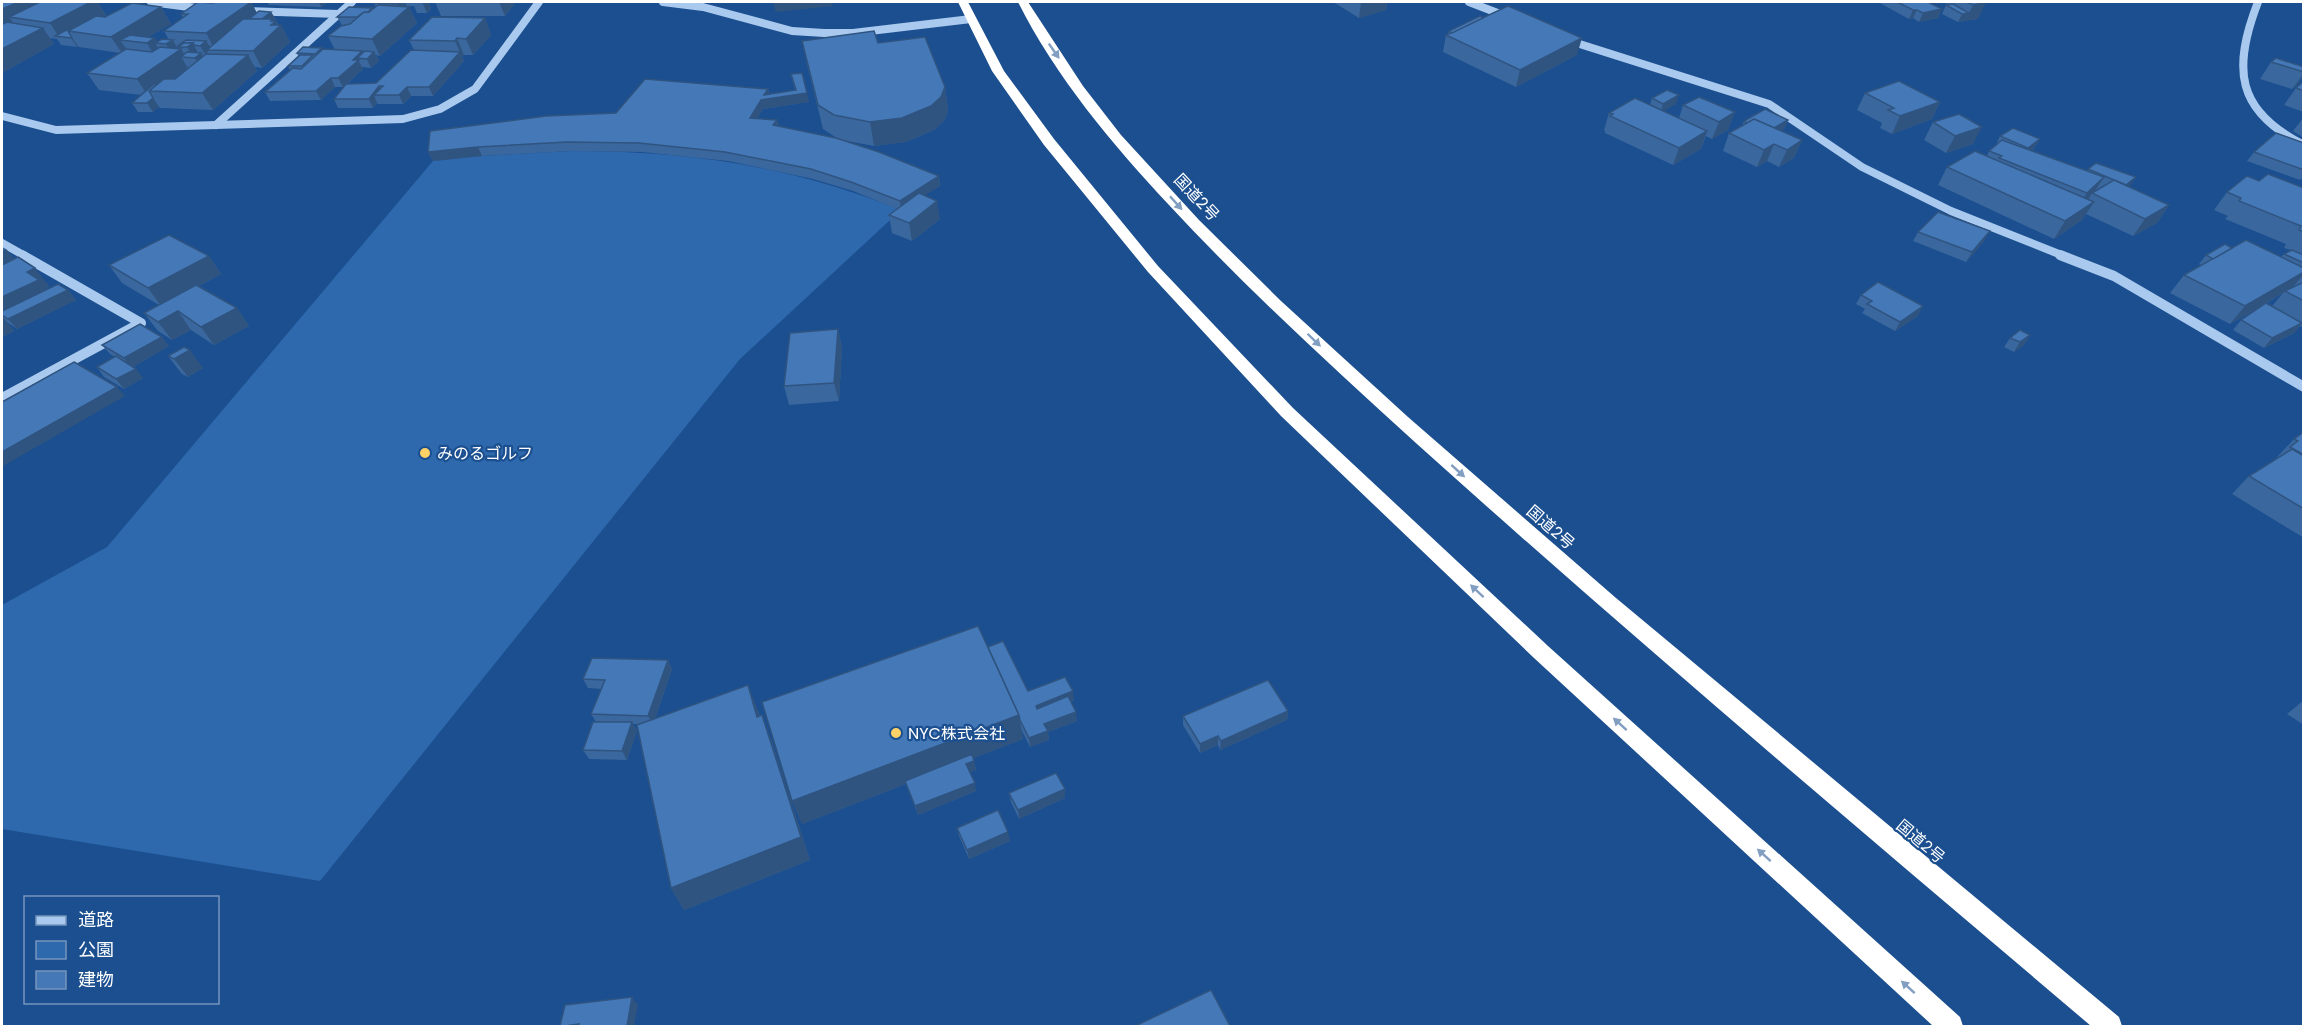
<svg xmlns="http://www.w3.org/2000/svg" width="2305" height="1028" font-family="Poppins,'Noto Sans JP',sans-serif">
<rect width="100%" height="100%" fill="#1b4f8f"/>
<path fill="#2e69ad" d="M571 151C691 151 790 166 901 210L740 359 320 881 2 829V605L107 547 433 161 482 156Z"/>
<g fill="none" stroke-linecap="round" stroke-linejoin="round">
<g stroke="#a9c9ee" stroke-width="8">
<path d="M151 2 204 9"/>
<path d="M663 2 703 7 792 31 824 33H853L971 19"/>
<path d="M1469 2 1508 17"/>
<path d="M2258 2C2232 69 2236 111 2304 145"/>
<path d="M244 11 338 14"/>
<path d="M1567 40 1769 104 1862 167 1951 211 2064 256"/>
<path d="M2 116 56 130 403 119 440 109 475 89 539 2"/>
<path d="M216 125 352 2"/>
<path d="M2 243 25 256"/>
</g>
<g stroke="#a9c9ee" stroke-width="10">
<path d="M2060 255 2114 276 2304 387"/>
<path d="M2 398 141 323 22 255"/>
</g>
<g fill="#fff" fill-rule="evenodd">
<path d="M958 2H968L1004 71 1054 139 1158 266 1293 408 1548 646 1960 1017 1963 1026H1933L1534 658 1281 416 1148 272 1044 145 992 71Z"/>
<path d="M1018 2H1028L1083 86 1121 135 1199 220 1281 301 1408 417 1616 598 2119 1017 2122 1026H2091C1865 834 1638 643 1417 444 1332 367 1247 289 1169 205 1112 144 1055 76 1018 2Z"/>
</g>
</g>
<g fill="#3a679d" fill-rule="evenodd">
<path d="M2 2H102L98 3 106 15 103 17H105L161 7 171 24 148 37 157 41 169 40 164 31 183 18 181 14 213 3 251 2 257 13 271 12 276 20 275 21H276L279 25H281L290 42 262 68 255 67 257 71 213 110 160 108 159 107 153 112H138L132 103 141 95 99 90 87 73 120 53 79 47 78 46 77 47 61 45 57 39 50 38 54 44 2 73ZM188 68 175 79H172Z"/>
<path d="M267 2H328L321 7 269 5Z"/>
<path d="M375 2H431L429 3 431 9 427 13H417L414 6H407L409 7 417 23 380 56 376 55 379 61 371 68 362 67 363 69 347 84 376 83 414 50 409 40 485 18 491 35 473 55H464L462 57 464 61 433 96H411L403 104H378L377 103 373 108H338L334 99 346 85 343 87H335L321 100 270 101 265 92 290 70 288 66 298 56 297 53 335 50 328 36 343 25H342L337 17 373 9 376 7 374 3Z"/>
<path d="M435 2H516L505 16H441Z"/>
<path d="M1333 2H1387L1386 10 1359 18Z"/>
<path d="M1878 2H1928L1942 9 1938 18 1919 22 1913 18 1909 19Z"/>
<path d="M1943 2H1984L1978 19 1958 22 1942 14 1946 5H1949Z"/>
<path d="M1449 31 1577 55 1516 87 1443 52 1446 35 1448 34Z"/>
<path d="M802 41 878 43 945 87 948 111 944 121 934 130 906 142 874 146 842 140 939 176 940 186 924 195 940 219 912 241 892 233 889 215 897 209 853 191 813 179 728 161 642 152 571 151 482 156 433 161 428 152 616 113 768 89 769 94 795 90 791 74 809 102 763 109 757 118 777 120 779 126 838 139 823 129 807 64Z"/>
<path d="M2271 62 2304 67V75L2296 86 2292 89 2260 79Z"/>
<path d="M2304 81V112L2284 105 2296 88Z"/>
<path d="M1865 93 1940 102 1932 119 1892 134 1880 128 1882 123 1857 110Z"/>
<path d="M1652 98 1676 104 1663 111 1679 118 1683 105 1735 112 1728 130 1712 139 1706 136 1701 149 1673 165 1605 133V131L1604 130 1609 113 1650 105Z"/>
<path d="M2304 117V138L2293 131Z"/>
<path d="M1788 120 1784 129 1781 131 1802 140 1794 158 1779 167 1767 161 1757 167 1723 151 1729 133 1742 126 1744 121Z"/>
<path d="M1933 122 1973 144 1946 153 1924 140Z"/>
<path d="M2000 136 2040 139 2034 148 2031 151 2087 171 2088 169 2169 205 2157 223 2133 236 2086 214 2082 220 2054 239 1938 185 1947 167 1987 156 1989 151 1996 145Z"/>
<path d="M2304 143V177L2300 180 2247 161 2254 152Z"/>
<path d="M2259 181 2304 188V328L2300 326 2294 333 2264 348 2233 330 2241 320 2265 304 2230 324 2170 293 2184 275 2201 265 2199 264 2206 255 2232 248 2281 257 2284 254 2291 250 2284 248 2286 244 2225 219 2228 216 2214 210 2227 192ZM2283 293 2272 306 2267 303Z"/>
<path d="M1918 232 1984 241 1966 262 1913 241Z"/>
<path d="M2 247 6 249 14 259 49 286 46 288 47 289 68 290 76 300 17 329 5 321 14 331 2 337Z"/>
<path d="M209 256 221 274 199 286 237 308 249 326 214 345 191 330 172 340 158 331 144 313 159 305 122 283 109 265Z"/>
<path d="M1861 295 1918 316 1895 331 1862 313 1865 309 1856 304Z"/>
<path d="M838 329 842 348 839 401 789 405 784 386Z"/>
<path d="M2030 335 2024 345 2014 352 2004 347 2010 338Z"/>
<path d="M102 345 169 346 133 367 143 378 124 389 104 377 97 367 115 357 110 354Z"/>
<path d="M168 356 203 368 188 377 182 374Z"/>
<path d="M2304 432V538L2232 494 2249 476 2278 458 2277 457 2294 439Z"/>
<path d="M668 660 672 669 655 719 758 710 760 716 771 739 810 860 684 910 671 888 640 724H633L637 731 627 760 589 759 583 750 596 722 591 714 602 689 588 688 583 679Z"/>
<path d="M1028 691 1074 700 1071 702 1077 721 1048 732 1049 740 1030 747 1021 729 1023 739 973 758 976 770 970 772 976 791 918 815 906 784 802 824 792 801Z"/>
<path d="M2304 700V725L2287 714Z"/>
<path d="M1288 711 1287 720 1220 750 1218 745 1200 753 1183 725V716Z"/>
<path d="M1009 793 1065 798 1019 819 1011 802Z"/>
<path d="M957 828 1010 841 969 859 959 836Z"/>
</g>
<g fill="#305480">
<path d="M19 2H39L45 11 9 17 15 25 2 31V9Z"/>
<path d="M84 2H102L98 3 106 15 75 32 68 31 59 37 50 23Z"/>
<path d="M251 2 260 19 215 50 206 33Z"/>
<path d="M319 2H328L321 7Z"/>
<path d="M399 2H405L407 6 401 12 397 4Z"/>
<path d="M422 2H431L429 3 431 9 427 13Z"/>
<path d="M499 2H516L505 16Z"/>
<path d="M773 2H832L833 6 776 12Z"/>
<path d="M1361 2H1387L1386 10 1359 18Z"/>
<path d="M1986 2 1978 19 1965 21 1973 5Z"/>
<path d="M161 7 171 24 140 42 120 40 127 50 122 53 111 37Z"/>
<path d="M409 7 417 23 380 56 372 39Z"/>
<path d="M1942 9 1938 18 1919 22 1923 13Z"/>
<path d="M1913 10H1917L1913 18 1909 19Z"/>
<path d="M271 12 276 20 274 22 276 21 279 27 281 25 290 42 262 68 253 51 255 24Z"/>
<path d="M1969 13 1965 21 1958 22 1962 14Z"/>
<path d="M485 18 491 35 473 55 466 39Z"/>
<path d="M43 28 54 44 2 73V49Z"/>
<path d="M71 38H72L78 46 77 47Z"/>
<path d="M155 38 158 43H155L163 56 157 60 147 43Z"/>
<path d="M457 38 464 55 462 57 464 61 433 96 429 87 460 52 455 41Z"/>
<path d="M1582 38 1577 55 1516 87 1520 70Z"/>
<path d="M173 40 179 51 181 49 186 57H181L188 68 154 91H149L148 96 137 79 172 55 166 44Z"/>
<path d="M206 41 212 49 207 50 208 52 205 54 200 46Z"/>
<path d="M193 43 199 55 201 53 211 70 205 75 195 58H193L187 47Z"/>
<path d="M362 51 366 59 357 58 363 69 343 87 338 78 353 60Z"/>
<path d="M374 52 379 61 371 68 367 59Z"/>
<path d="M248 55 257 71 213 110 202 93Z"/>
<path d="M2304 73V75L2296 86 2292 89Z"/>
<path d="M331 78 335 87 321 100 316 91Z"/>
<path d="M379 86 384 95H374L377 103 373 108 369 99Z"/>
<path d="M407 87 411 96 403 104 399 95Z"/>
<path d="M945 87 948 111 944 121 934 130 906 142 874 146 870 122Z"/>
<path d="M768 89 770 98 807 93 809 102 763 109 752 127 750 118Z"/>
<path d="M1679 95 1676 104 1661 113 1663 104Z"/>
<path d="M153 98 159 107 153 112 147 103Z"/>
<path d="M1940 102 1932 119 1892 134 1900 116Z"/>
<path d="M1735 112 1728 130 1712 139 1719 122Z"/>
<path d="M777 120 780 129 773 125Z"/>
<path d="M1788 120 1784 129 1763 141 1767 132Z"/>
<path d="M1982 127 1973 144 1946 153 1955 136Z"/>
<path d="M1707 131 1701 149 1673 165 1679 148Z"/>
<path d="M2040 139 2034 148 2023 157 2028 148Z"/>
<path d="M1802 140 1794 158 1779 167 1787 150Z"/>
<path d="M1774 144 1767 161 1757 167 1764 150Z"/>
<path d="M478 147 482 156 433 161 428 152Z"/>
<path d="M939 176 940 186 901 210 900 201Z"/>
<path d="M2104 177 2093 194 2092 193 2088 200 2075 211 2087 193Z"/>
<path d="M2136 177 2130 186 2120 195 2126 186Z"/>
<path d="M937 201 940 219 912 241 909 223Z"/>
<path d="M2094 202 2082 220 2054 239 2065 221Z"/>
<path d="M2169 205 2157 223 2133 236 2145 219Z"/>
<path d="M1990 231 1984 241 1966 262 1972 252Z"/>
<path d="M6 249 21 267 2 276V251Z"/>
<path d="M209 256 221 274 161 306 148 288Z"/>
<path d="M35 268 49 286 46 288 53 297 68 290 76 300 17 329 8 319 2 315V297L27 272Z"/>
<path d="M2304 272V274L2292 288 2285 291 2283 293 2230 324 2245 306Z"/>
<path d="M1923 306 1918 316 1895 331 1900 322Z"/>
<path d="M237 308 249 326 214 345 201 327Z"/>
<path d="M178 311 191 330 172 340 158 322Z"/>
<path d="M2 316 14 331 2 337Z"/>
<path d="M2302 323 2294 333 2264 348 2272 338Z"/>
<path d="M838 329 842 348 839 401 834 383Z"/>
<path d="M2030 335 2024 345 2014 352 2020 342Z"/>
<path d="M162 337 169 346 131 368 124 358Z"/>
<path d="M190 350 203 368 188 377 174 359Z"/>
<path d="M136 369 143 378 124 389 116 379Z"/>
<path d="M117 387 125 396 3 466 2 464V452Z"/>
<path d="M668 660 672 669 653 725 648 716Z"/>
<path d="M748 685 758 710 767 741 757 717Z"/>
<path d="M1073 691 1074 700 1037 715 1036 706Z"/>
<path d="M1288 711 1287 720 1220 750 1221 741Z"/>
<path d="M1076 712 1077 721 1048 732 1049 740 1030 747 1029 738 1044 724Z"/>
<path d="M762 715 771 739 810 860 684 910 671 888Z"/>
<path d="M1019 715 1023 739 802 824 792 801Z"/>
<path d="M632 722 637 731 627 760 622 751Z"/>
<path d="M1218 736V745L1200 753V744Z"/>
<path d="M974 761 976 770 968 773 966 764Z"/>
<path d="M975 783 976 791 918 815 915 806Z"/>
<path d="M1065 789V798L1019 819 1018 810Z"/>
<path d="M1008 832 1010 841 969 859 967 850Z"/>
<path d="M632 997 638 1005 634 1026H627Z"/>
<path d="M579 1024 581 1026H565Z"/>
</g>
<g fill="#4478b7" stroke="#305480" stroke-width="1.5">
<path d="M2 2H19L2 9Z"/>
<path d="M40 2H91L50 23 9 17Z"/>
<path d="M198 2 213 3 215 2H251L206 33 164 31 188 14H181Z"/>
<path d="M375 2H399L397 4 374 3Z"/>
<path d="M1897 2H1928L1942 9 1923 13 1917 10H1913Z"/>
<path d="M1967 2H1986L1973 5Z"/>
<path d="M132 3 161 7 111 37 68 31 96 16 105 17Z"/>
<path d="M1953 4 1969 13 1962 14 1946 5Z"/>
<path d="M378 5 409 7 372 39 328 36 341 26 350 24 364 12H369Z"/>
<path d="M1508 6 1582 38 1520 70 1446 35Z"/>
<path d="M349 7 372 8 368 12H364L357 17H337Z"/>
<path d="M259 11 271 12 262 19H249Z"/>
<path d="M1480 16 1483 18 1452 33 1449 31Z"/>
<path d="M432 17 485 18 466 39 457 38 455 41 409 40Z"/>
<path d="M243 19H273L271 21H276L271 25H281L253 51 207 50Z"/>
<path d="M7 22 43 28 2 49V24H3Z"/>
<path d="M74 26H76L68 31 72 38H71L55 36Z"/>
<path d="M874 31 878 43 925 37 945 87 941 97 931 106 902 118 870 122 834 115 818 105 802 41Z"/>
<path d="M130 35 155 38 147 43 120 40Z"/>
<path d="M162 39 173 40 166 44 155 43Z"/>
<path d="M186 40 206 41 200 46 194 45 193 43H184L181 45H179Z"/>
<path d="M184 43H193L187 47H178Z"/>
<path d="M160 47 181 49 137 79 87 73 126 49 152 52Z"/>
<path d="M303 47 322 48 315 54 297 53Z"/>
<path d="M323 49 362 51 353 60H359L338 78H331L316 91 265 92 293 68 301 69Z"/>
<path d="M411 50 460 52 429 87H407L399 95H374L383 86H379L369 99H334L346 84 376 83Z"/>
<path d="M365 51 374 52 367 59 357 58Z"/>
<path d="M187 52 201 53 195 58 181 57Z"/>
<path d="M206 54 248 55 202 93 149 91 164 79H175Z"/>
<path d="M300 55H313L302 66H288Z"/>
<path d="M2276 58 2304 67V72L2271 62Z"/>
<path d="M802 73 807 93 761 100 750 118 777 120 773 125 836 138 879 152 939 176 900 201 851 182 811 169 725 152 639 143 567 142 478 147 428 152 430 131 546 116 616 113 645 79 768 89 764 95 796 90 791 74Z"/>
<path d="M1899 81 1940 102 1900 116 1888 110 1894 108 1865 93Z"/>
<path d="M2304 81V91L2296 88Z"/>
<path d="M154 84H157L149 91 153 98 147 103H132Z"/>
<path d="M1667 90 1679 95 1663 104 1652 98Z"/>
<path d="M1699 97 1735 112 1719 122 1683 105Z"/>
<path d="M1635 98 1707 131 1679 148 1610 116 1613 114 1609 113Z"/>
<path d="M1765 109 1788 120 1774 128 1754 119 1747 123 1744 121Z"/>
<path d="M1959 114 1982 127 1955 136 1933 122Z"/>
<path d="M1754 119 1802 140 1787 150 1774 144 1764 150 1729 133Z"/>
<path d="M2013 128 2040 139 2028 148 2000 136Z"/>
<path d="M2276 133 2304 143V170L2254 152Z"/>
<path d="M2002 140 2104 177 2087 193 1999 158 2002 156 1989 151Z"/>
<path d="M1975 151 2094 202 2065 221 1947 167Z"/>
<path d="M2096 163 2136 177 2126 185 2088 169Z"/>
<path d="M2268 174 2304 188V232L2299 230 2301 226 2239 201 2241 198 2227 192 2247 176 2259 181Z"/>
<path d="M2114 180 2169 205 2145 219 2092 193Z"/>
<path d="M919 193 937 201 909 223 889 215Z"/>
<path d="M1938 212 1990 231 1972 252 1918 232Z"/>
<path d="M169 235 209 256 148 288 109 265Z"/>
<path d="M2246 240 2304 268V272L2245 306 2184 275Z"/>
<path d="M2225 244 2232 248 2213 259 2206 255Z"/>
<path d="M2292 250 2304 255V263L2284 254Z"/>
<path d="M18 257 35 268 27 272 39 280 2 297V265Z"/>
<path d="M1878 282 1923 306 1900 322 1867 304 1872 301 1861 295Z"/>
<path d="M2304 282V301L2285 291Z"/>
<path d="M58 284 68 290 8 319 2 315V311Z"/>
<path d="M196 285 237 308 201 327 178 311 158 322 144 313Z"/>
<path d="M2266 303 2302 323 2272 338 2241 320Z"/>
<path d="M140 324 162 337 124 358 102 345Z"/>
<path d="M838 329 834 383 784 386 790 333Z"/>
<path d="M2020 330 2030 335 2020 342 2010 338Z"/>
<path d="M184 347 190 350 174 359 168 356Z"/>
<path d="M116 356 136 369 116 379 97 367Z"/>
<path d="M74 362 117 387 2 452V402Z"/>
<path d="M2304 432V455L2290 447 2298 441 2294 439Z"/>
<path d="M2292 449 2304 456V509L2249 476Z"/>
<path d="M978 626 1019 715 792 801 762 702Z"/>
<path d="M1003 641 1028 691 1065 677 1073 691 1036 706 1037 709 1068 696 1076 712 1044 724 1048 731 1029 738 1020 720 1019 715 988 647Z"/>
<path d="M592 658 668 660 648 716 591 714 605 680 583 679Z"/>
<path d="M1268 680 1288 711 1221 741 1218 736 1200 744 1183 716Z"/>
<path d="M748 685 757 717 762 715 801 837 671 888 637 725Z"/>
<path d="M593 722H632L622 751 583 750Z"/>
<path d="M972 754 974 761 966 764 975 783 915 806 905 781Z"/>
<path d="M1056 773 1065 789 1018 810 1009 793Z"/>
<path d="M998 810 1008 832 967 850 957 828Z"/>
<path d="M1211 990 1230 1026H1135Z"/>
<path d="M632 997 627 1026H578L579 1024 565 1026H560L565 1005Z"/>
</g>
<defs><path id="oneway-solid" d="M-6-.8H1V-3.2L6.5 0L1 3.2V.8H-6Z" transform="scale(1.5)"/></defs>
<g fill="#829ec1">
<use href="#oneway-solid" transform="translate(1054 51) rotate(55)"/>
<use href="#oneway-solid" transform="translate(1176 203) rotate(48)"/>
<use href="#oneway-solid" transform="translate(1314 340) rotate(44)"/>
<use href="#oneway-solid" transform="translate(1458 471) rotate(42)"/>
<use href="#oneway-solid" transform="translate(1477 591) rotate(-137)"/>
<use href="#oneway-solid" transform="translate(1620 724) rotate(-138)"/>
<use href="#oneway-solid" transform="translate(1764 855) rotate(-138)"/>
<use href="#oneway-solid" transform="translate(1908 987) rotate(-138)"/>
</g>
<g fill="#ffd166" stroke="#1b4f8f" stroke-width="2">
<circle cx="425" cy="453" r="6"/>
<circle cx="896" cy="733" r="6"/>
</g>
<g text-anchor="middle" stroke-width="4.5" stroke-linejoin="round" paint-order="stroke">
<g font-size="16" fill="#fff" stroke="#1b4f8f">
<text transform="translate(1197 197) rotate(47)" y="6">国道2号</text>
<text transform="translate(1551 527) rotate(41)" y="6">国道2号</text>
<text transform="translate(1921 841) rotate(40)" y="6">国道2号</text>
</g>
<g font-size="16" fill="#fff" stroke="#1b4f8f" text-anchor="start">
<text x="437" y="459">みのるゴルフ</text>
<text x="908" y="739">NYC株式会社</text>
</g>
</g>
<rect width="2305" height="1028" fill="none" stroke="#ffffff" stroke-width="6"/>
<rect x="24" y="896" width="195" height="108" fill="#1b4f8f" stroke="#7695bc" stroke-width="1.5"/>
<rect x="36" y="916" width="30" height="9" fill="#a9c9ee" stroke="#7695bc" stroke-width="1.5"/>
<text x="78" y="926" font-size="18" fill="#ffffff">道路</text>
<rect x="36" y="941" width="30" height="18" fill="#2e69ad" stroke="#7695bc" stroke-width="1.5"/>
<text x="78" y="956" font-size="18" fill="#ffffff">公園</text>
<rect x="36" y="971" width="30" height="18" fill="#4478b7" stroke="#7695bc" stroke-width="1.5"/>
<text x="78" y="986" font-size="18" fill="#ffffff">建物</text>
</svg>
